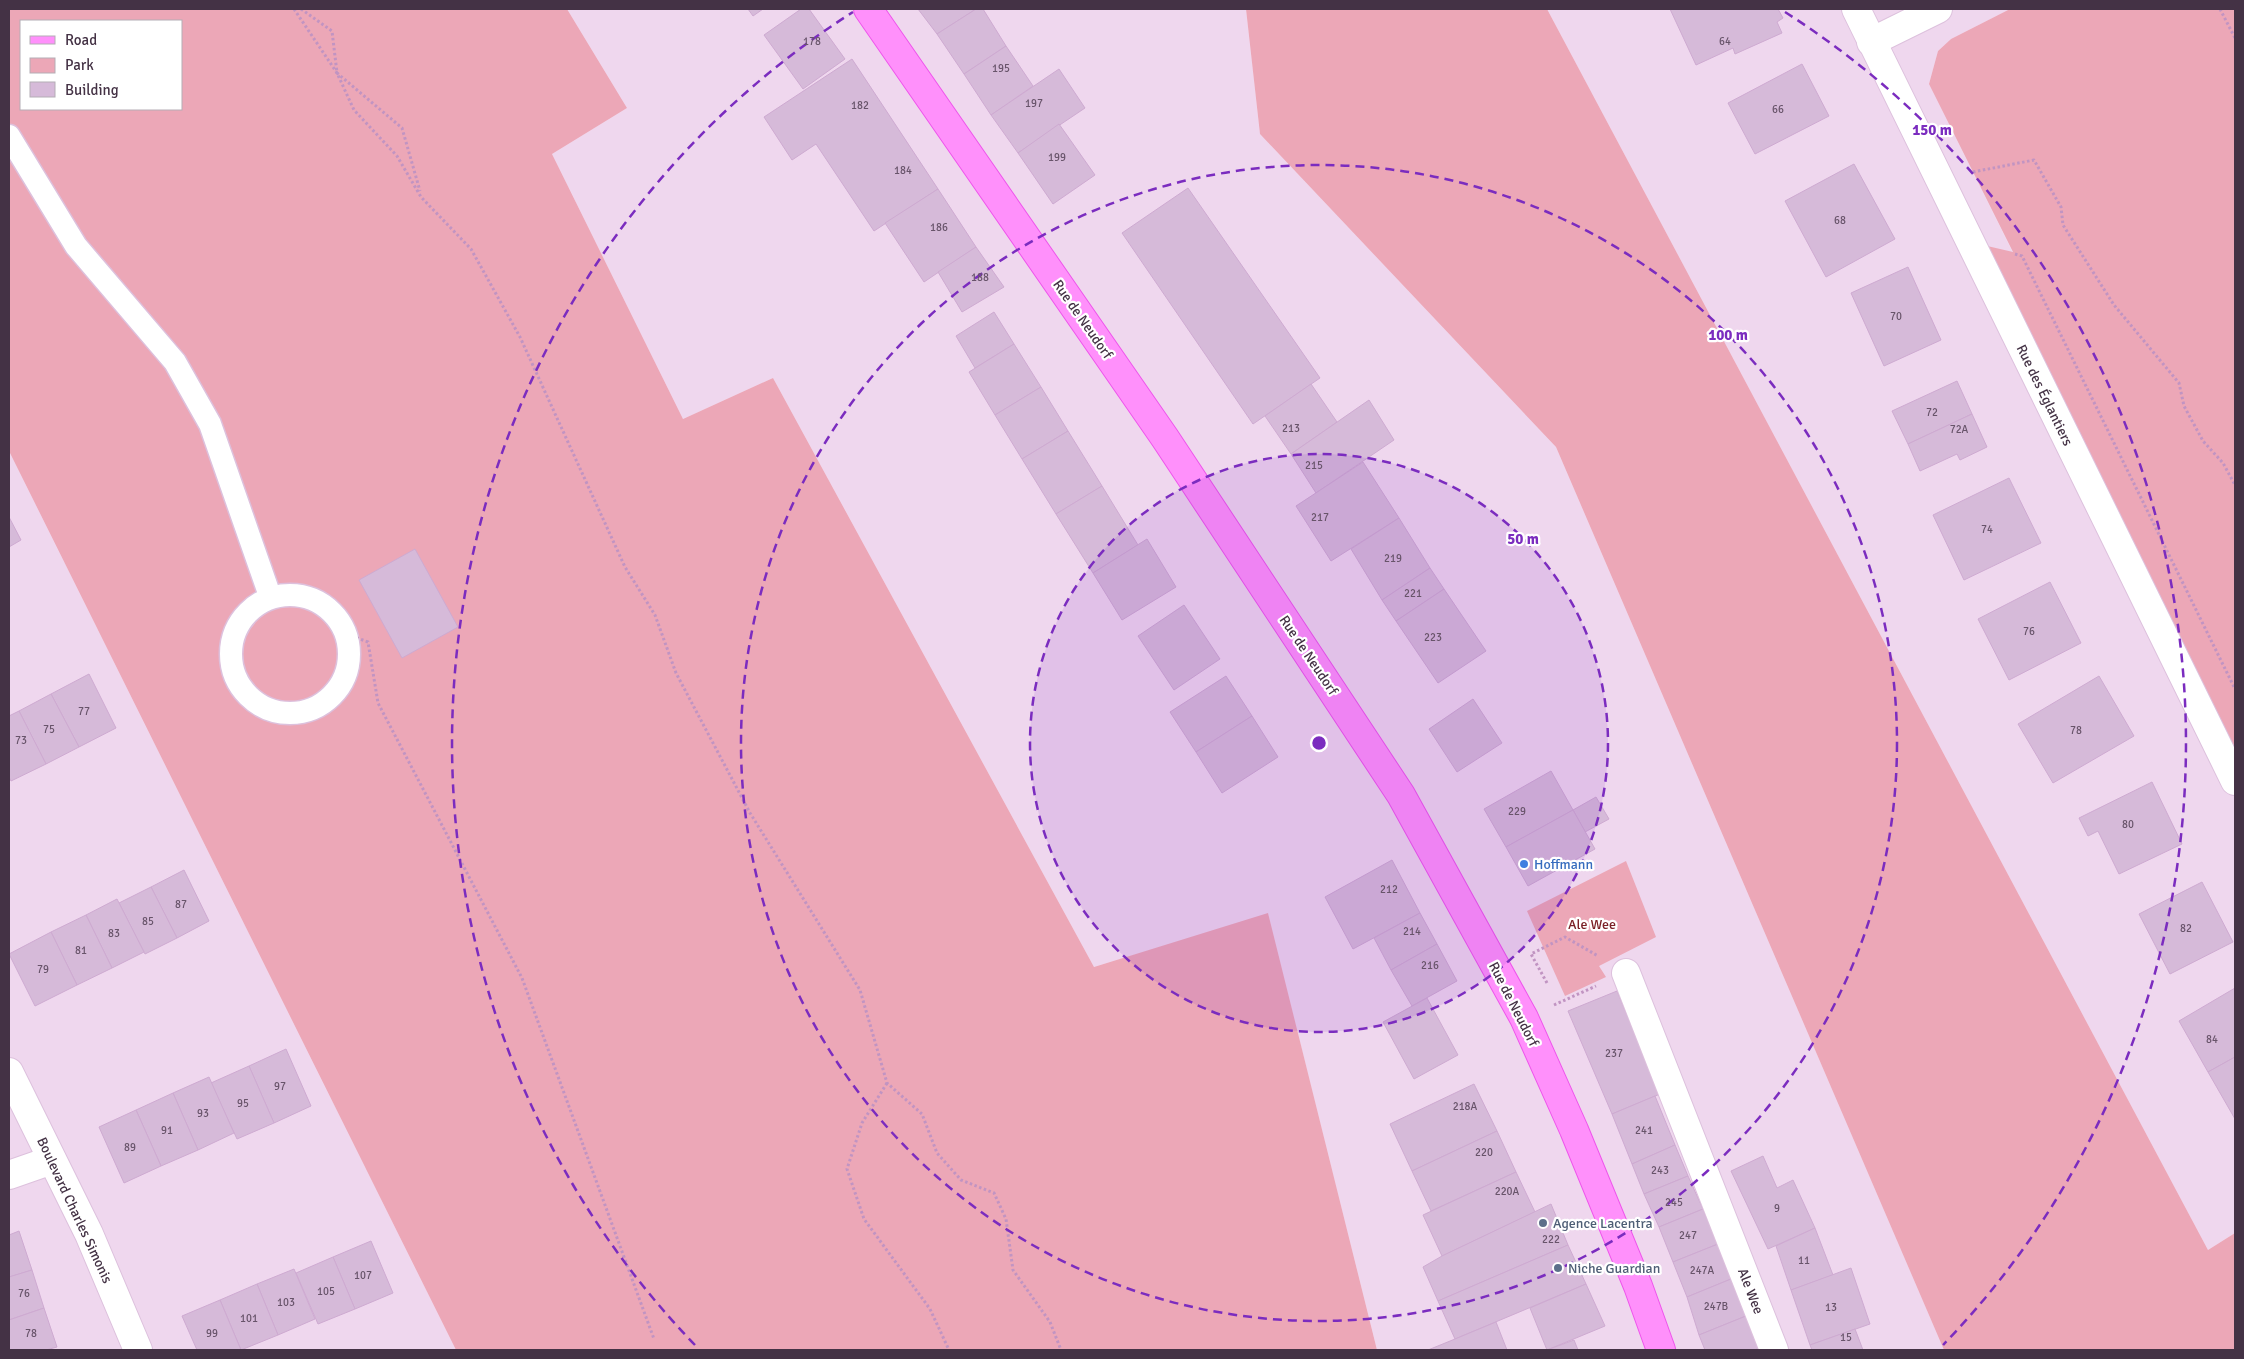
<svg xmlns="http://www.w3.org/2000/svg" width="2244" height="1359" font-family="Signika,sans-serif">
<rect width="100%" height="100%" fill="#f3e2f3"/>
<g fill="#efd7ee">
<path d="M567 9H1246L1260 134 1556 447 1944 1350H1377L1268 914 1094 967 773 378 683 419 552 154 627 108Z"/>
<path d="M1547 9H2010L1951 39 1938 51 1929 84 2013 253 1971 243 2235 781V1233L2208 1250Z"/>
<path d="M9 451 456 1350H9Z"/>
</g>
<g fill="#eca7b7" fill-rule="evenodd">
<path d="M9 9H567L627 108 552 154 683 419 773 378 1094 967 1268 913 1377 1350H456L9 451ZM21 21H181V109H21Z"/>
<path d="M1246 9H1547L2208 1250 2235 1233V1350H1944L1556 447 1260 134Z"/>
<path d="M2010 9H2235V781L1970 242 2013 252 1929 84 1938 51 1951 39Z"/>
<path d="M1626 861 1656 937 1599 966 1606 977 1565 996 1527 911Z"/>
</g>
<g fill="#d6bad9" stroke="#ceaad1">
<path d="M748 9H763L753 16Z"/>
<path d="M801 9H809L845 59 803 89 764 35Z"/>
<path d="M918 9H976L937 34Z"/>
<path d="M976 9H983L1006 46 964 74 937 34Z"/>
<path d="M1670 9H1778L1783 18 1777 22 1782 33 1735 54 1733 48 1696 65Z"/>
<path d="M1006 46 1033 86 991 115 964 74Z"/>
<path d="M852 59 938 189 874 231 816 144 792 160 764 117Z"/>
<path d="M1802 64 1829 116 1755 154 1728 103Z"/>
<path d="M1059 69 1085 108 1018 153 991 115Z"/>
<path d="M1059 124 1095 175 1053 204 1018 153Z"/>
<path d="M1854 164 1895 239 1826 277 1785 201Z"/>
<path d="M1188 188 1320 378 1253 424 1122 233Z"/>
<path d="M938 189 976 247 924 282 885 223Z"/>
<path d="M976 247 1004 287 962 312 938 272Z"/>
<path d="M1908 267 1941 340 1884 366 1851 293Z"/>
<path d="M994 312 1014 344 975 368 956 336Z"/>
<path d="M1014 344 1041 387 995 415 969 372Z"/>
<path d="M1957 381 1972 414 1908 444 1892 411Z"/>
<path d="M1311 384 1337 422 1291 454 1265 416Z"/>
<path d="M1041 387 1068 431 1022 459 995 415Z"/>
<path d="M1369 400 1394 440 1316 493 1291 454Z"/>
<path d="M1972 414 1987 447 1960 460 1957 454 1920 471 1908 444Z"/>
<path d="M1068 431 1102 486 1056 514 1022 459Z"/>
<path d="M1363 462 1399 518 1331 561 1296 506Z"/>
<path d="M2009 478 2041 543 1964 580 1933 515Z"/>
<path d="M1102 486 1138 545 1093 573 1056 514Z"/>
<path d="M9 517 21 540 9 547Z"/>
<path d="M1399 518 1430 568 1382 600 1351 549Z"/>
<path d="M1147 539 1176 587 1122 620 1093 573Z"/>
<path d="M415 549 458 627 402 658 359 580Z"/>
<path d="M1430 568 1444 589 1396 621 1382 600Z"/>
<path d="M2050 582 2081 643 2009 680 1978 619Z"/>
<path d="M1444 589 1486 651 1438 683 1396 621Z"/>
<path d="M1184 605 1220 659 1174 690 1138 636Z"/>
<path d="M89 674 116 728 79 747 51 694Z"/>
<path d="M1226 676 1252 716 1196 752 1170 712Z"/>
<path d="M2099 676 2134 736 2053 783 2018 724Z"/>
<path d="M51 694 79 747 46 764 19 711Z"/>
<path d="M1473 699 1502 743 1457 772 1429 729Z"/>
<path d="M19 711 46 764 11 781 9 777V716Z"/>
<path d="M1252 716 1278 757 1222 793 1196 752Z"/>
<path d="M1551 771 1573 810 1506 847 1484 809Z"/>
<path d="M2152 782 2182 844 2119 874 2098 831 2088 836 2079 818Z"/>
<path d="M1596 797 1609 819 1585 832 1573 810Z"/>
<path d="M1573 810 1595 849 1528 886 1506 847Z"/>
<path d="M1392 860 1420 913 1353 949 1325 897Z"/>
<path d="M184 870 209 921 177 938 151 887Z"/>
<path d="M2202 882 2233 942 2170 974 2139 914Z"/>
<path d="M151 887 177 938 145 954 119 903Z"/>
<path d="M117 899 144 952 112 968 86 915Z"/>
<path d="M1420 913 1437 944 1391 970 1374 938Z"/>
<path d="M86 915 112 968 77 985 51 932Z"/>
<path d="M51 932 77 985 35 1006 9 954Z"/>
<path d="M1437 944 1457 981 1412 1006 1391 970Z"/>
<path d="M2235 988V1057L2208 1072 2179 1021Z"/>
<path d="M1617 991 1660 1094 1612 1114 1568 1011Z"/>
<path d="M1427 998 1458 1055 1414 1079 1383 1022Z"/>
<path d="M286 1049 311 1106 274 1123 249 1066Z"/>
<path d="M2235 1057V1119L2208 1072Z"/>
<path d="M249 1066 274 1123 237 1139 211 1083Z"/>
<path d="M209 1077 234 1133 198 1150 173 1093Z"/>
<path d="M1474 1084 1497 1131 1412 1171 1390 1124Z"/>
<path d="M173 1093 198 1150 161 1166 136 1110Z"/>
<path d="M1655 1096 1675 1145 1632 1164 1612 1114Z"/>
<path d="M136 1110 161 1166 124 1183 99 1127Z"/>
<path d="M1497 1131 1516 1172 1431 1211 1412 1171Z"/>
<path d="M1675 1145 1688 1176 1644 1194 1632 1164Z"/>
<path d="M1763 1156 1777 1188 1793 1180 1815 1228 1768 1249 1731 1171Z"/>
<path d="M1516 1172 1535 1212 1442 1256 1423 1215Z"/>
<path d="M1688 1176 1703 1209 1659 1227 1644 1194Z"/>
<path d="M1551 1204 1568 1245 1438 1301 1423 1267 1442 1256Z"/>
<path d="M1703 1209 1718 1244 1673 1262 1659 1227Z"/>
<path d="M1815 1228 1833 1275 1791 1290 1776 1246Z"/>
<path d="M19 1231 32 1270 9 1277V1235Z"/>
<path d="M371 1241 393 1293 355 1309 333 1257Z"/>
<path d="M1718 1244 1731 1279 1687 1297 1673 1262Z"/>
<path d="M1568 1245 1586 1284 1455 1339 1438 1301Z"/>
<path d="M333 1257 355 1309 318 1324 296 1273Z"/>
<path d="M1851 1268 1870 1324 1810 1345 1791 1290Z"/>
<path d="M294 1269 315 1319 278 1335 257 1284Z"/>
<path d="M32 1270 44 1308 9 1320V1277Z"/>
<path d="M1731 1279 1746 1316 1699 1335 1687 1297Z"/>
<path d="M257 1284 278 1335 241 1350 220 1300Z"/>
<path d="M1586 1284 1605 1326 1547 1350 1530 1308Z"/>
<path d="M220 1300 241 1350H197L182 1316Z"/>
<path d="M44 1308 57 1347 46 1350H9V1320Z"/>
<path d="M1746 1316 1763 1347 1754 1350H1705L1699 1335Z"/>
<path d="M1496 1322 1507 1350H1428L1455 1339Z"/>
<path d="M1855 1329 1863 1350H1812L1810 1345Z"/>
<path d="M1574 1340 1578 1350H1546H1547Z"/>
</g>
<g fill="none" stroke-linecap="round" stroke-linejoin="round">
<g stroke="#ddc1dd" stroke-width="25">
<g id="service">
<path d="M9 136 76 246 175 362 210 424 270 596"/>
<circle cx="290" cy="654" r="59"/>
</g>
</g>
<g stroke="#ddc1dd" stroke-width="30">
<g id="minor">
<path d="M1856 9 2235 781"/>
<path d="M1871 42 1938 9"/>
<path d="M1626 973 1774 1350"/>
<path d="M9 1072 89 1234 138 1350"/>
<path d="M9 1175 52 1160"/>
</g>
</g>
<g stroke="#ee56eb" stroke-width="30">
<path id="primary" d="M868 9 1165 438 1401 795 1524 1018 1574 1130 1638 1286 1661 1350"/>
</g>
<g stroke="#c194c2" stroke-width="3" stroke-dasharray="2.5 2.5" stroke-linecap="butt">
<path d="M294 9 337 73 354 110 397 156 421 197 471 249 520 337 625 567 655 615 676 673 750 813 860 990 887 1083 922 1114 937 1153 961 1180 994 1193 1006 1219 1013 1270 1050 1322 1061 1350"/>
<path d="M301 9 332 31 337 73 402 128 420 191"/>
<path d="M2220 9 2235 38"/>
<path d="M1973 172 2034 160 2061 207 2063 225 2114 305 2179 383 2184 406 2203 441 2223 463 2235 485"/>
<path d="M2015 254 2022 256 2235 689"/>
<path d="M347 634 368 642 378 703 522 978 654 1339"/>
<path d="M1547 983 1531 954 1565 937 1598 956"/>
<path d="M1554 1005 1596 986"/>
<path d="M887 1083 862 1123 847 1169 864 1219 930 1309 949 1350"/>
</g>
<use href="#service" stroke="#fff" stroke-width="22"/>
<use href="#minor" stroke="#fff" stroke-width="28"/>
<use href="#primary" stroke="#ff90fb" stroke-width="28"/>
</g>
<circle cx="1319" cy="743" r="289" fill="#7b2cbf" fill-opacity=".12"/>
<g fill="none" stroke="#7b2cbf" stroke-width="2.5" stroke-dasharray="9 6">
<circle cx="1319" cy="743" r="289"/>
<circle cx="1319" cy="743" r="578"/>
<path d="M695 1345A867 867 0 0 1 853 12M1785 12A867 867 0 0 1 1943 1345"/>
</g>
<circle fill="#3f7fe0" stroke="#fff" stroke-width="2" cx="1524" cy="864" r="5"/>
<g fill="#5c6f8a" stroke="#fff" stroke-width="2">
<circle cx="1543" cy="1223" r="5"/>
<circle cx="1558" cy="1268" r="5"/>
</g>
<g text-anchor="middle" stroke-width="4.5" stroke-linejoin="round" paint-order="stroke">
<g font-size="11" fill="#68546a">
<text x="812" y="45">178</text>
<text x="1725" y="45">64</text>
<text x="1001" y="72">195</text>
<text x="1034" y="107">197</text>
<text x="860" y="109">182</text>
<text x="1778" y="113">66</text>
<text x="1057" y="161">199</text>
<text x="903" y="174">184</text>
<text x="1840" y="224">68</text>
<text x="939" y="231">186</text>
<text x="980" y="281">188</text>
<text x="1896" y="320">70</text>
<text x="1932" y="416">72</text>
<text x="1291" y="432">213</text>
<text x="1959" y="433">72A</text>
<text x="1314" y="469">215</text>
<text x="1320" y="521">217</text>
<text x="1987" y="533">74</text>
<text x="1393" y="562">219</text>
<text x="1413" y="597">221</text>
<text x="2029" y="635">76</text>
<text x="1433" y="641">223</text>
<text x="84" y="715">77</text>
<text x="49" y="733">75</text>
<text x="2076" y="734">78</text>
<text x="21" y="744">73</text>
<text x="1517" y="815">229</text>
<text x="2128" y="828">80</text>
<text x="1389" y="893">212</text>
<text x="181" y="908">87</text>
<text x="148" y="925">85</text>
<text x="2186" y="932">82</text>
<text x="1412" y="935">214</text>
<text x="114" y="937">83</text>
<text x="81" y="954">81</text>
<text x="1430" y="969">216</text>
<text x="43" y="973">79</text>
<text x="2212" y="1043">84</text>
<text x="1614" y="1057">237</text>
<text x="280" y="1090">97</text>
<text x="243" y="1107">95</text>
<text x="1465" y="1110">218A</text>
<text x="203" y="1117">93</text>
<text x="167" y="1134">91</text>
<text x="1644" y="1134">241</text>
<text x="130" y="1151">89</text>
<text x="1484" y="1156">220</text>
<text x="1660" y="1174">243</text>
<text x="1507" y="1195">220A</text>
<text x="1674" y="1206">245</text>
<text x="1777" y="1212">9</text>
<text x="1688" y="1239">247</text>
<text x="1551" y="1243">222</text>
<text x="1804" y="1264">11</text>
<text x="1702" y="1274">247A</text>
<text x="363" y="1279">107</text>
<text x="326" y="1295">105</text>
<text x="24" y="1297">76</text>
<text x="286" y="1306">103</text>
<text x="1716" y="1310">247B</text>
<text x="1831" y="1311">13</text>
<text x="249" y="1322">101</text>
<text x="31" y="1337">78</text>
<text x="212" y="1337">99</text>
<text x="1846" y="1341">15</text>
</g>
<g font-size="14" fill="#443245" stroke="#fff">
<text transform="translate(1083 319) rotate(55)" y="5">Rue de Neudorf</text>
<text transform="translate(2045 395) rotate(64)" y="5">Rue des Églantiers</text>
<text transform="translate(1309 655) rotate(56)" y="5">Rue de Neudorf</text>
<text transform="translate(1514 1004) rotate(63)" y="5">Rue de Neudorf</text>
<text transform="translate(75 1210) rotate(65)" y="5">Boulevard Charles Simonis</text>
<text transform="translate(1751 1291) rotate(69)" y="5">Ale Wee</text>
</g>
<g font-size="14" fill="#366cbe" stroke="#fff" text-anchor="start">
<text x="1534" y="869">Hoffmann</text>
</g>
<g font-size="14" fill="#7b2127" stroke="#fff">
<text x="1592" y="929">Ale Wee</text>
</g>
<g font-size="14" fill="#4e5e75" stroke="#fff" text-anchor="start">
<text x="1553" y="1228">Agence Lacentra</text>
<text x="1568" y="1273">Niche Guardian</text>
</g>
</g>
<circle cx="1319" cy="743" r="8" fill="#7b2cbf" stroke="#fff" stroke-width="2.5"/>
<g font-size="15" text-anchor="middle" font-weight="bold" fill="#7b2cbf" stroke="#fff" stroke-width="4.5" stroke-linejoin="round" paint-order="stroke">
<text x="1932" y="135">150 m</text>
<text x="1728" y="340">100 m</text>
<text x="1523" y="544">50 m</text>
</g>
<rect width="2244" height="1359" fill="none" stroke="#443245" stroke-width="20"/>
<rect x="20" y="20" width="162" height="90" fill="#ffffff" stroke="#b4adb5"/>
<rect x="30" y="36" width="25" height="8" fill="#ff90fb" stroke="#b4adb5"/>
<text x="65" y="45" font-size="15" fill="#443245">Road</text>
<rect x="30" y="58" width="25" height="15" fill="#eca7b7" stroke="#b4adb5"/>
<text x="65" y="70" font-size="15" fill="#443245">Park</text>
<rect x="30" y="82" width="25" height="15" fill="#d6bad9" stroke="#b4adb5"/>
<text x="65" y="95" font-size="15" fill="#443245">Building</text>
</svg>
